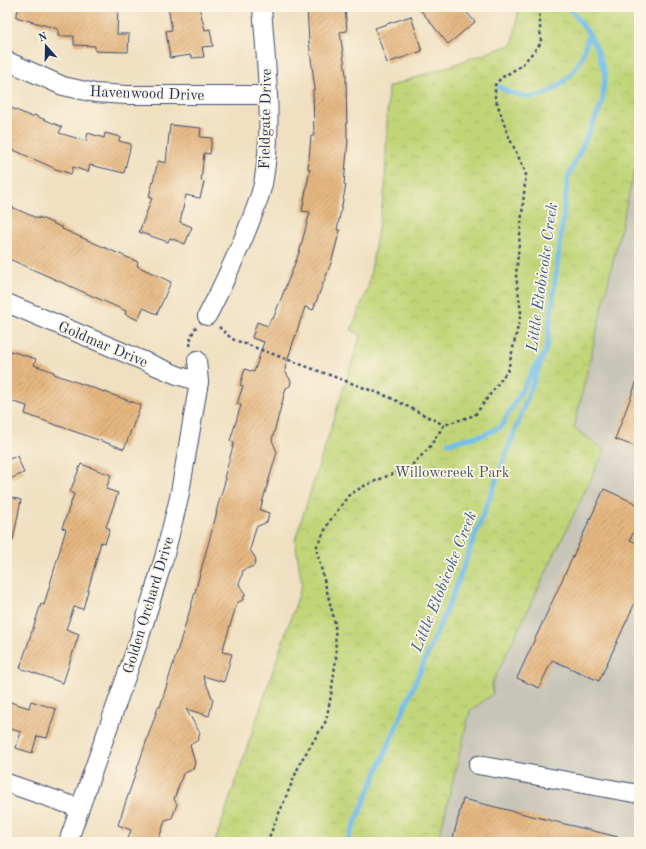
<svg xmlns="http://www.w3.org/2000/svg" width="646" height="849" font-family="'Old Standard TT',serif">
<defs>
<pattern id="park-crowns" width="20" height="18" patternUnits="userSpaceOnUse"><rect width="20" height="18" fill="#c1d578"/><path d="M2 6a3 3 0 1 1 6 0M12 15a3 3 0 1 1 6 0" fill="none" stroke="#a5b76a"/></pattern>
<pattern id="building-hatch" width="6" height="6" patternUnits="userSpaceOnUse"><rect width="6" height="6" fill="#e6b780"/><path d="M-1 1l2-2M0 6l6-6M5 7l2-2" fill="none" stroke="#ba956c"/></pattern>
</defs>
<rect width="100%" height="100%" fill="#fcf5e5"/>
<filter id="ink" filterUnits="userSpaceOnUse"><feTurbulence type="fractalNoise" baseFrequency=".025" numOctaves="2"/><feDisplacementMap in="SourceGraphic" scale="8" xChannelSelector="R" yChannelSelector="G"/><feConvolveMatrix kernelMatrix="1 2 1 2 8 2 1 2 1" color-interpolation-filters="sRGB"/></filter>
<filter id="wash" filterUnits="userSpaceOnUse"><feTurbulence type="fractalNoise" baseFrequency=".012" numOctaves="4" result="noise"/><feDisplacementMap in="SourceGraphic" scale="16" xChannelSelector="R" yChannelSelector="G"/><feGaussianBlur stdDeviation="0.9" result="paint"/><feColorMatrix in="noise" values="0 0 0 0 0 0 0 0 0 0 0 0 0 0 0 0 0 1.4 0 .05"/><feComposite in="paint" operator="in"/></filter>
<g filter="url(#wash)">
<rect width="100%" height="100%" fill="#f0e0c1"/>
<path fill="#c7c5b8" d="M639 151V842H435L470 711 493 694 492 684 574 428Z"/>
<path fill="url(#park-crowns)" stroke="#6e826b" d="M519 7H639V151L574 428 605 450 492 684 493 694 470 711 438 842H215L302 585 295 540 361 334 351 330 368 288 385 188 388 87 513 44Z"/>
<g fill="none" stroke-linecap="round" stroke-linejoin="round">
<g stroke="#71bdeb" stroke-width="5">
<path d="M499 87C509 92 520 97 532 97 551 96 572 77 580 61 584 53 586 43 589 34"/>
<path d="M448 443 483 435 501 427 539 360"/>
<path d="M347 842 452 597 547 346 568 177 602 104 605 75 598 51 589 34 569 7"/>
</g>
</g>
<g id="blocks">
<g fill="url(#building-hatch)">
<path d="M19 7H118L117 34H129L128 52 95 51V46L74 45V36H58V29L16 17Z"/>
<path d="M168 7H199L205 30 210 29 213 46 202 47 204 57 192 58 191 55 170 58 166 31 172 30Z"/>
<path d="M307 7H345L347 31 340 32 346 75 347 139H348L344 184 346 185 337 230H340L331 263 313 310 305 307 286 364 285 371 291 381 290 386 286 388 272 440 277 452 260 510 269 513 267 522 256 527 250 550 256 559 254 566 243 570 241 579 239 584 245 594 243 600 237 603 222 652 232 654 224 682 203 676 213 700 209 716 186 709 200 733 198 740 190 745 195 763 193 769 183 774 174 799 177 804 172 818 165 820 158 842H127L131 830 118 825 158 707H160L192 603 217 512H216L226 478H224L234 443 230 441 241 405 237 404 243 386 240 385 245 369 254 372 264 342 252 338 257 322 268 326 271 318 273 319 299 253 310 212 302 211 310 169H308L311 136H314L313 89H315L309 43Z"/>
<path d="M418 7H462L475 22 448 44Z"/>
<path d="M411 16 422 51 387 63 375 28Z"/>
<path d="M7 106 32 117 34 115 62 127 59 133 86 141 88 133 104 138 105 133 120 137 119 141 131 144 124 173 90 165 88 172 73 167 71 174 56 169 7 147Z"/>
<path d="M170 125 201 128 200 137 212 138 210 154 204 153 201 181 204 182 200 198 186 195 180 222 192 227 185 244 170 238 168 242 139 232 152 198 149 197 158 161 166 163Z"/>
<path d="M7 205 39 219V217L63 228 62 229 138 262 137 266 171 282 157 314 143 308 138 320 125 314 126 311 7 258Z"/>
<path d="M7 350 36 359 34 365 54 372V374L141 405 124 449 25 414 27 406 7 400Z"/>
<path d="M638 378H639V448L615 439Z"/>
<path d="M17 456 24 473 7 480V460Z"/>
<path d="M81 464 111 475 106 489 118 493 106 527 110 529 105 543 101 542 83 609 74 607 66 629 79 634 63 683 20 668 41 604 44 605 66 529 62 528 74 494 70 492Z"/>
<path d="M604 489 639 505V521L630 540 639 544V594L599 681 552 660 539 688 517 678Z"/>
<path d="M7 496 21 500 13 540 7 539Z"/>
<path d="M7 701 29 708 31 701 56 709 47 738 37 736 32 753 16 748 21 732 7 728Z"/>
<path d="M463 799 618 837V842H452Z"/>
</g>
</g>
</g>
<g filter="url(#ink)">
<use href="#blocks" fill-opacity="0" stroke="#3b4a6d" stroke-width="1"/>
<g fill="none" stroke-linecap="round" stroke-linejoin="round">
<g stroke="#3b4a6d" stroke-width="20">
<g id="minor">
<path d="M7 61 63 86 95 93 126 95H268"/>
<path d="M7 303 177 375 199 382"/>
<path d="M207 316C220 292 230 269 241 244 249 225 258 205 263 184 274 126 266 65 262 7"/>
<path d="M478 765 639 794"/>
<path d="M7 783 79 808"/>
<path d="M68 842 139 640 164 558 179 498 199 382 197 360"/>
</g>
</g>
<g stroke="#3b4a6d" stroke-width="2.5" stroke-dasharray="3 3" stroke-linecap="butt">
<path d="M219 327 232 339 389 397 444 425"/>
<path d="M190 346 191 336 196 327"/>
<path d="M267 842 301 761 326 721 331 695 336 658 335 623 316 548 329 522 349 495 364 486 411 466 429 448 444 425 475 415 508 370 521 313 516 275 526 173 508 135 495 97V85L501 78 521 66 541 43 539 7"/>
</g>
<use href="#minor" stroke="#fff" stroke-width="18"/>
</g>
</g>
<g text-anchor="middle" stroke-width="3.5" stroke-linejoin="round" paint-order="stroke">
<g font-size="15" fill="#1b2f5e" stroke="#fcf5e5">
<text transform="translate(147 93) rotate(2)" y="5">Havenwood Drive</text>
<text transform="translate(265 119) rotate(-89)" y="5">Fieldgate Drive</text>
<text transform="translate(103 344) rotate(23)" y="5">Goldmar Drive</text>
<text transform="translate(148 605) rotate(-73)" y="5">Golden Orchard Drive</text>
</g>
<g font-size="15" fill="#445864" stroke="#fcf5e5">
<text x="452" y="477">Willowcreek Park</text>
</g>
<g font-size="16" font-style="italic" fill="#355a88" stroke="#fcf5e5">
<text transform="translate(541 277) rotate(-82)" y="6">Little Etobicoke Creek</text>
<text transform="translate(443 581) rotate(-68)" y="6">Little Etobicoke Creek</text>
</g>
</g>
<rect width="646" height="849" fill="none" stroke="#fcf5e5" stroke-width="24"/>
<g transform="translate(46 46) rotate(340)" stroke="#fcf5e5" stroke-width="3" paint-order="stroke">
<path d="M0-3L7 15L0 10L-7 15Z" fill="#1b2f5e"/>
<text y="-6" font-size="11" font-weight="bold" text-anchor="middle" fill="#1b2f5e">N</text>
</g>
</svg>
